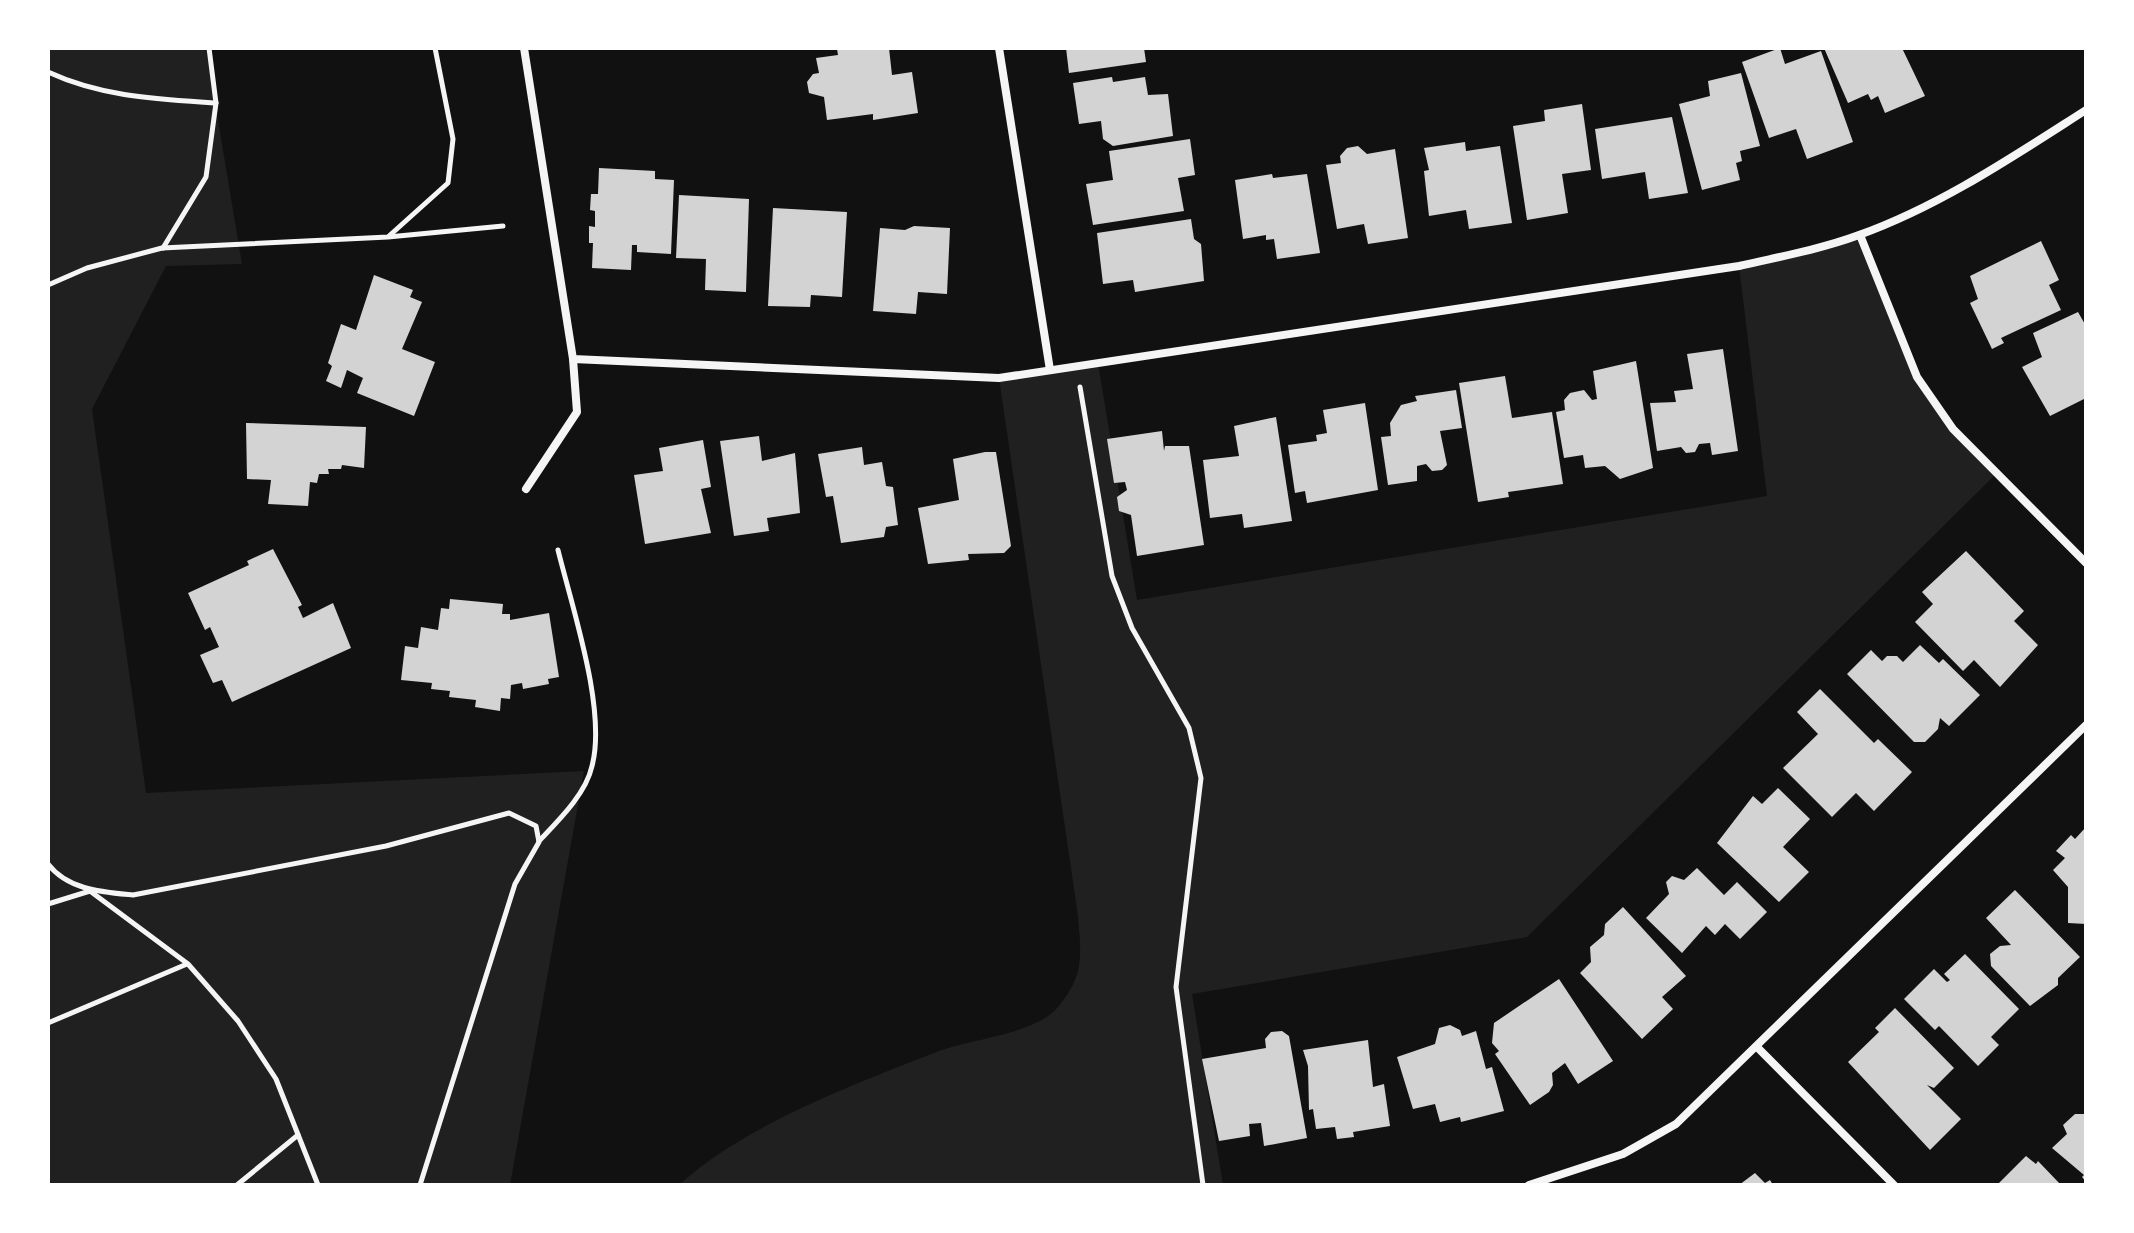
<svg xmlns="http://www.w3.org/2000/svg" width="2134" height="1233" font-family="'Alegreya Sans',sans-serif">
<rect width="100%" height="100%" fill="#111"/>
<g fill="#202020">
<path d="M48 48H206L242 264 166 266 92 409 146 793 584 771 510 1185H48Z"/>
<path d="M1860 235 1917 377 1953 429 1997 473 1527 937 1192 994 1223 1185H679C742 1126 857 1083 939 1051 970 1039 1036 1034 1058 1007 1085 975 1081 955 1078 916L999 378 1098 363 1137 600 1767 496 1739 266Z"/>
</g>
<g fill="#d3d3d3">
<path d="M843 48H889L892 75 912 72 918 113 873 120V114L827 120 824 97 809 93 807 82 813 74 819 73 816 58 838 55 837 49Z"/>
<path d="M1066 48H1144L1146 62 1069 73Z"/>
<path d="M1780 48 1785 64 1821 51 1853 142 1807 159 1796 129 1769 138 1742 62Z"/>
<path d="M1824 48H1902L1925 96 1885 113 1878 96 1871 100 1868 94 1848 103Z"/>
<path d="M1741 73 1760 146 1740 151 1742 161 1736 163 1740 180 1702 190 1679 104 1710 96 1708 81Z"/>
<path d="M1112 77 1113 82 1145 77 1148 95 1168 94 1173 136 1113 146 1103 139 1101 121 1079 124 1073 83Z"/>
<path d="M1582 104 1591 170 1562 174 1568 213 1527 220 1513 126 1545 121 1544 110Z"/>
<path d="M1672 117 1688 193 1649 199 1645 172 1602 179 1595 129Z"/>
<path d="M1190 139 1195 175 1178 178 1184 211 1093 225 1086 184 1113 180 1109 151Z"/>
<path d="M1465 142 1466 151 1500 146 1512 223 1469 229 1466 210 1429 216 1424 171 1429 170 1424 148Z"/>
<path d="M1358 146 1367 154 1395 149 1408 238 1368 244 1364 224 1337 229 1326 165 1341 163 1340 156 1347 148Z"/>
<path d="M599 168 655 171V179L674 180 671 254 637 252V245H632L631 270 592 268 593 243H589V226L595 227V211L590 210 591 194H598Z"/>
<path d="M1272 174 1273 178 1307 174 1320 253 1277 259 1274 239 1266 240V235L1243 239 1235 180Z"/>
<path d="M679 195 749 199 746 292 705 290 706 259 676 258Z"/>
<path d="M773 208 847 212 842 297 811 295 810 307 768 306Z"/>
<path d="M1191 219 1194 239 1201 244 1204 281 1135 292 1133 280 1103 284 1097 233Z"/>
<path d="M914 226 950 228 947 294 918 292 916 314 873 311 880 228 905 230Z"/>
<path d="M2041 241 2059 280 2049 285 2061 310 2001 338 2004 343 1992 349 1970 303 1978 299 1970 276Z"/>
<path d="M374 275 413 290 410 297 422 302 402 349 435 362 414 416 357 393 363 378 347 370 341 388 326 381 332 366 328 363 341 324 356 330Z"/>
<path d="M2078 312 2086 326V398L2050 416 2022 367 2042 357 2033 333Z"/>
<path d="M1723 349 1738 451 1712 455 1710 443 1699 444 1695 452 1686 453 1681 447 1657 451 1650 403 1676 402 1674 391 1693 389 1687 354Z"/>
<path d="M1636 361 1653 468 1620 479 1605 466 1585 468 1583 455 1564 458 1556 412 1565 410 1564 400 1570 393 1584 390 1592 400 1597 399 1593 371Z"/>
<path d="M1505 376 1512 418 1552 412 1563 484 1508 492 1509 497 1478 502 1459 383Z"/>
<path d="M1456 390 1462 428 1440 431 1447 465 1442 470 1432 471 1426 464 1417 466V481L1388 485 1381 437 1391 436 1390 423 1401 405 1417 401 1415 396Z"/>
<path d="M1365 403 1378 490 1307 503 1305 491 1295 493 1288 445 1317 441 1316 435 1327 433 1323 410Z"/>
<path d="M1276 417 1292 521 1244 528 1242 514 1210 518 1203 460 1239 456 1234 426Z"/>
<path d="M246 423 366 427 364 468 342 465 341 469H328L329 474H319L317 483 310 482 308 506 268 504 271 480 247 479Z"/>
<path d="M1162 431 1164 451 1165 446H1189L1204 545 1137 556 1131 515 1119 511 1117 497 1127 490 1125 482 1114 483 1107 439Z"/>
<path d="M759 436 762 461 795 453 800 513 767 518 769 531 734 536 720 441Z"/>
<path d="M703 440 711 487 701 489 711 533 645 544 634 475 663 471 659 448Z"/>
<path d="M862 447 864 465 882 462 886 486 893 487 898 525 886 527 884 537 841 543 833 496 826 497 818 454Z"/>
<path d="M985 452H996L1011 546 1004 553 968 554 969 560 928 564 918 508 959 500 953 459Z"/>
<path d="M273 549 302 605 298 607 303 618 333 603 351 648 232 702 222 680 213 683 200 655 219 647 210 627 205 630 188 593 249 565 247 561Z"/>
<path d="M1966 551 2024 611 2014 621 2038 645 2000 687 1974 660 1963 671 1915 622 1933 604 1922 592Z"/>
<path d="M450 599 503 604 502 614H510V620L549 613 559 677 548 679 549 684 523 689 522 683 511 685 510 699 501 698 500 711 475 707 476 700 449 697 450 691 431 689 432 683 401 680 405 646 418 648 421 627 438 630 441 608 449 609Z"/>
<path d="M1920 645 1939 663 1943 659 1980 695 1949 726 1940 718 1938 729 1925 742H1914L1847 674 1871 650 1882 661 1887 656H1897L1903 662Z"/>
<path d="M1820 689 1874 743 1878 739 1912 772 1874 811 1856 793 1832 817 1783 768 1818 734 1797 712Z"/>
<path d="M1778 788 1810 819 1783 847 1809 872 1779 902 1717 843 1753 796 1762 804Z"/>
<path d="M2086 827V924L2068 923V887L2053 870 2065 858 2056 851 2071 835 2075 839Z"/>
<path d="M1697 868 1724 895 1737 882 1767 912 1740 939 1725 924 1715 935 1706 926 1682 953 1646 918 1669 894 1666 882 1672 876 1684 880Z"/>
<path d="M2015 890 2080 957 2058 978V985L2030 1006 1991 966 1990 954 2000 946 2011 945 1986 918Z"/>
<path d="M1623 907 1686 976 1662 997 1673 1009 1642 1039 1580 973 1591 962 1590 947 1604 935 1605 924Z"/>
<path d="M1965 954 2019 1009 1991 1037 1999 1045 1978 1066 1939 1026 1935 1030 1904 999 1934 969 1947 982 1950 980 1944 974Z"/>
<path d="M1559 979 1613 1061 1578 1084 1565 1063 1552 1073 1553 1085 1549 1092 1530 1105 1495 1054 1499 1051 1492 1043 1494 1023Z"/>
<path d="M1895 1008 1954 1068 1934 1088 1927 1085 1961 1119 1930 1150 1848 1062 1879 1032 1875 1028Z"/>
<path d="M1450 1025 1460 1030 1462 1036 1476 1031 1486 1069 1492 1067 1504 1111 1461 1122 1460 1117 1440 1122 1435 1104 1413 1109 1397 1057 1435 1044 1439 1028Z"/>
<path d="M1282 1031 1289 1036 1307 1138 1264 1146 1261 1123 1249 1124 1250 1136 1219 1141 1202 1059 1266 1048 1265 1039 1271 1032Z"/>
<path d="M1368 1040 1373 1087 1384 1084 1390 1126 1353 1132 1354 1137 1337 1139 1335 1127 1316 1129 1313 1109 1309 1110 1308 1066 1303 1050Z"/>
<path d="M2075 1114H2086V1182L2082 1177 2084 1175 2052 1148 2067 1134 2063 1125Z"/>
<path d="M2026 1156 2036 1164 2038 1161 2061 1185H1997Z"/>
<path d="M1755 1173 1765 1183 1770 1180 1773 1185H1739Z"/>
</g>
<g fill="none" stroke-linecap="round" stroke-linejoin="round">
<g stroke="#f5f5f5" stroke-width="5">
<path d="M48 72C102 97 157 99 216 103"/>
<path d="M389 236 448 183 453 139 435 48"/>
<path d="M163 248 206 177 216 103 209 48"/>
<path d="M48 285 87 268 162 248 388 237 503 226"/>
<path d="M1080 387 1112 576 1132 628 1189 728 1201 778 1176 987 1203 1185"/>
<path d="M539 841C558 821 586 794 592 766 607 710 572 607 558 550"/>
<path d="M48 864C68 890 102 892 133 895L386 846 509 813 536 826 539 842 515 884 420 1185"/>
<path d="M48 904 90 891 188 964 238 1021 276 1079 318 1185"/>
<path d="M48 1023 187 964"/>
<path d="M237 1185 298 1135"/>
</g>
<g stroke="#f5f5f5" stroke-width="8">
<path d="M524 48 573 359 999 378 1739 266C1779 257 1821 249 1859 235 1940 206 2014 156 2086 110"/>
<path d="M999 48 1050 370"/>
<path d="M1860 235 1917 377 1953 429 2086 563"/>
<path d="M526 489 577 412 573 359"/>
<path d="M1757 1047 1894 1185"/>
<path d="M1529 1185 1623 1154 1676 1124 2086 725"/>
</g>
</g>
<rect width="2134" height="1233" fill="none" stroke="#ffffff" stroke-width="100"/>
</svg>
